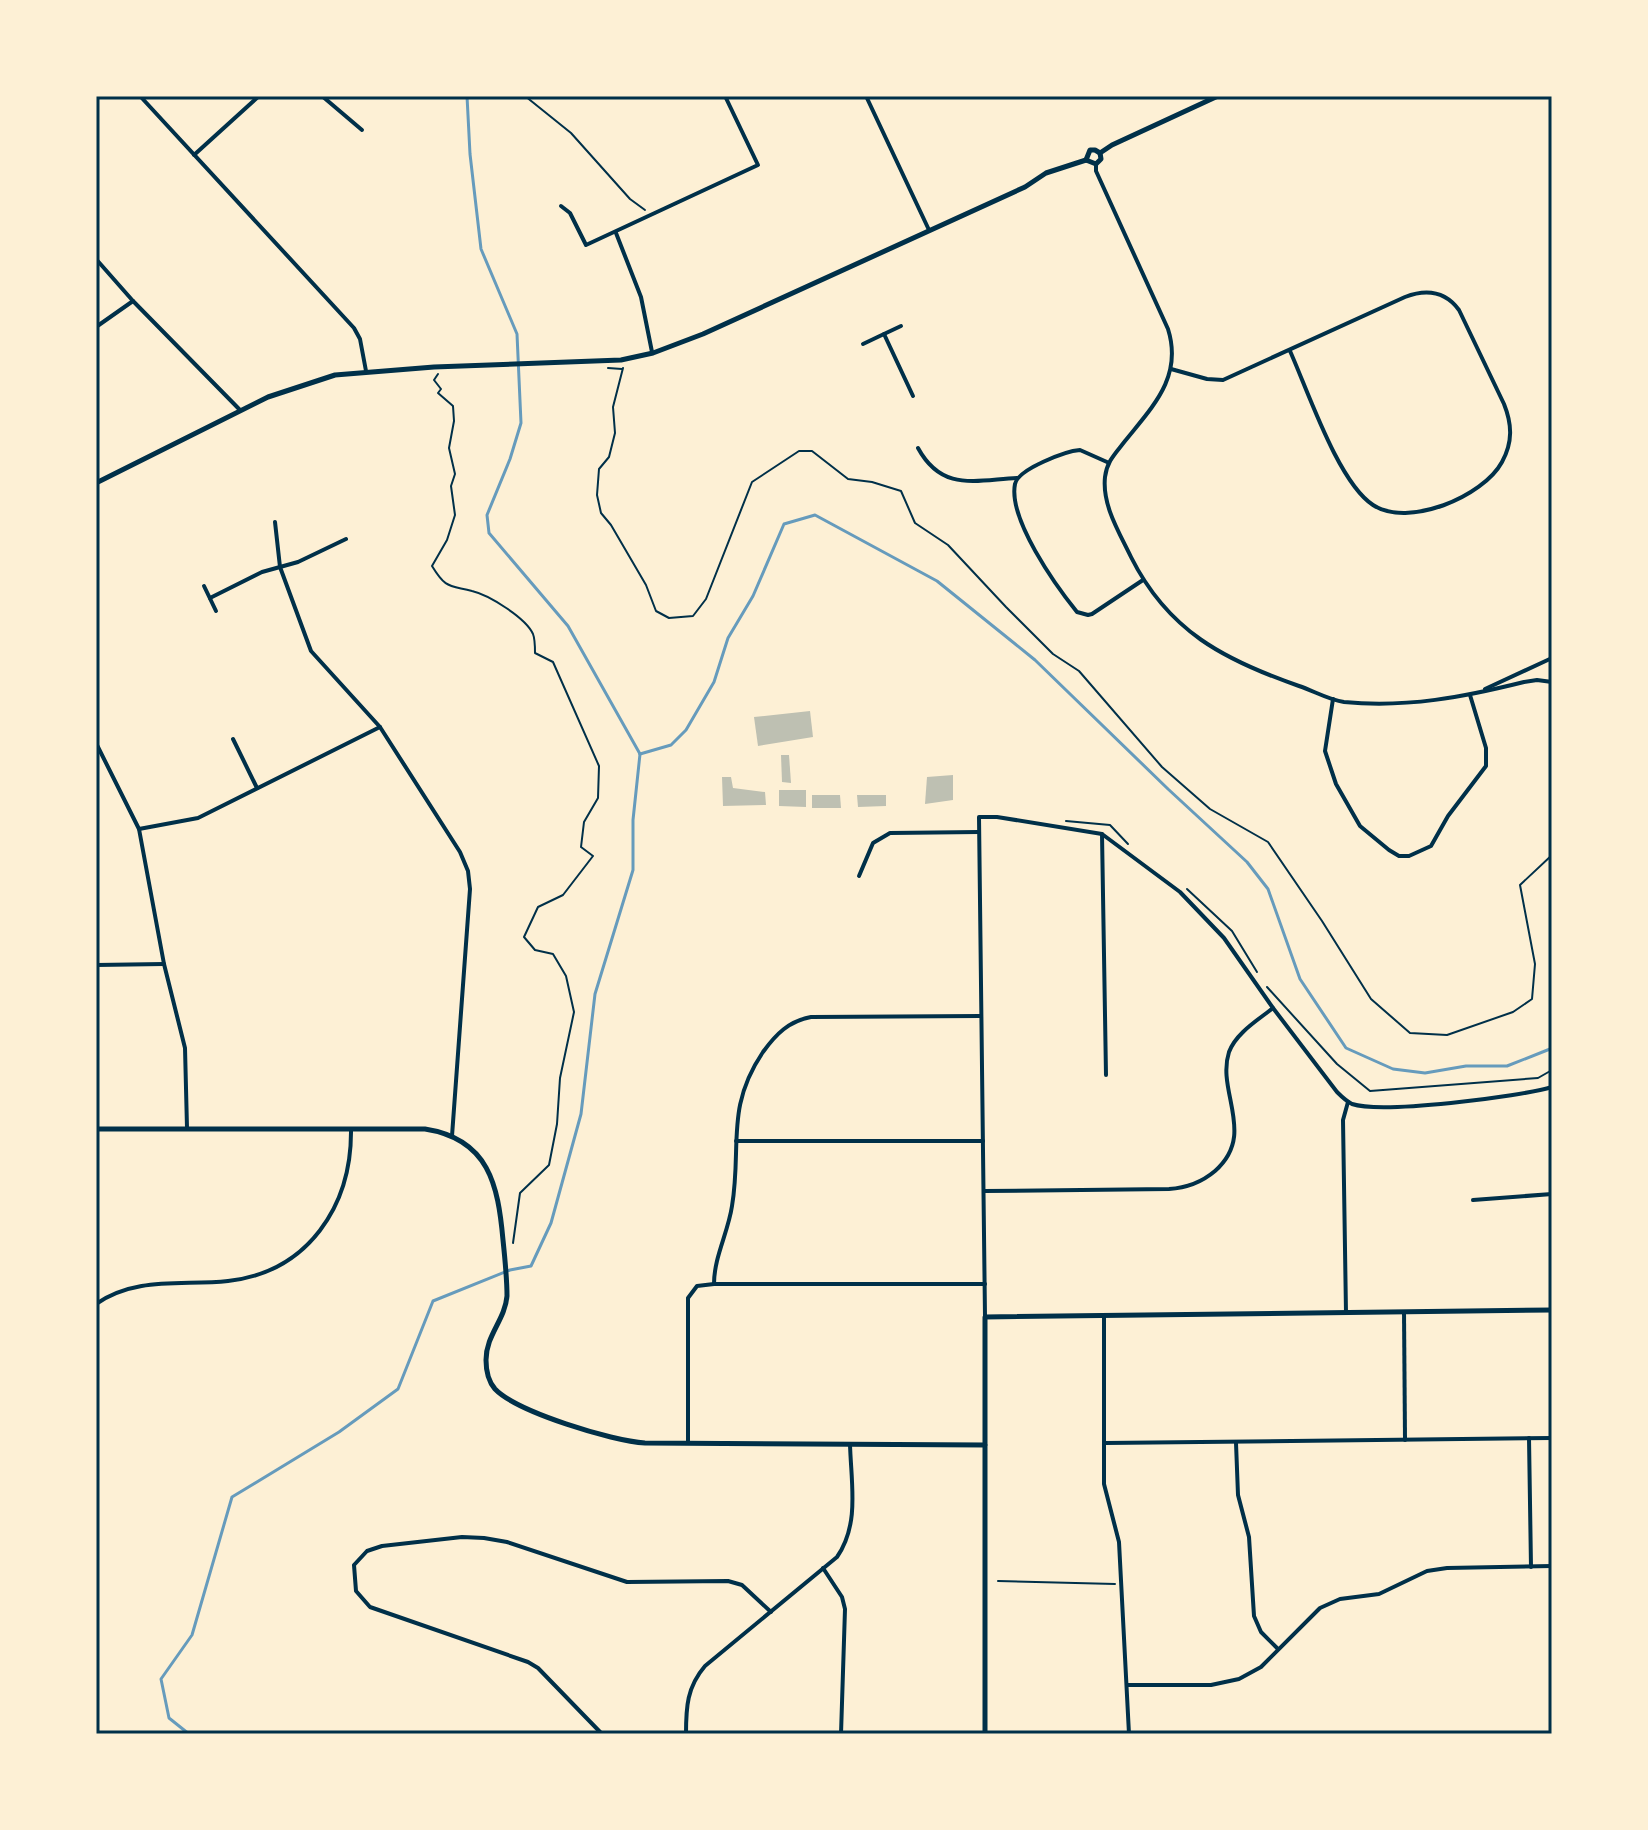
<svg xmlns="http://www.w3.org/2000/svg" width="1648" height="1830" font-family="'IBM Plex Sans',sans-serif">
<rect width="100%" height="100%" fill="#fdf0d5"/>
<g fill="none" stroke-linecap="round" stroke-linejoin="round">
<g stroke="#669bbc" stroke-width="3">
<path d="M467 96 470 154 481 249 517 334 521 423 510 459 487 515 489 533 568 626 640 754"/>
<path d="M640 754 671 745 686 730 714 682 728 638 753 596 784 524 815 515 937 581 1035 660 1168 789 1247 862 1268 889 1300 979 1346 1048 1393 1069 1425 1073 1466 1066H1507L1550 1049 1552 1046"/>
<path d="M189 1734 169 1718 161 1679 192 1635 232 1497 339 1432 398 1389 433 1301 510 1270 531 1266 551 1223 581 1114 595 994 633 870V820L640 754"/>
</g>
</g>
<g fill="#bec0b2">
<path d="M810 711 813 737 758 746 754 717Z"/>
<path d="M781 755H789L791 783 782 782Z"/>
<path d="M953 775V800L925 804 927 777Z"/>
<path d="M722 777H731L733 788 765 792 766 805 723 806Z"/>
<path d="M779 790H806V807L779 806Z"/>
<path d="M812 795H840L841 808H812Z"/>
<path d="M857 795H886V806L858 807Z"/>
</g>
<g fill="none" stroke-linecap="round" stroke-linejoin="round">
<g stroke="#003049" stroke-width="2">
<path d="M525 96 571 133 630 199 645 210"/>
<path d="M608 368 622 369"/>
<path d="M623 368 613 407 615 433 609 457 599 469 597 495 601 513 611 525 646 585 656 611 669 618 693 616 706 599 752 482 799 451H812L848 479 872 482 901 491 915 523 948 545 1006 607 1053 654 1079 671 1162 767 1210 809 1268 842 1322 921 1371 999 1410 1033 1447 1035 1513 1012 1532 999 1535 964 1520 885 1552 855"/>
<path d="M438 374 434 380 441 389 438 393 453 406 454 421 449 448 455 474 451 486 455 515 447 540 432 566C446 589 449 585 472 591 489 595 526 618 533 634 535 639 535 648 535 653L553 662 599 766 598 798 584 822 581 847 593 856 563 895 538 907 524 937 535 950 553 954 566 976 574 1012 560 1078 557 1124 549 1165 520 1193 513 1243"/>
<path d="M1066 821 1110 825 1128 844"/>
<path d="M1187 889 1232 931 1257 972"/>
<path d="M1267 987 1337 1064 1370 1091 1538 1078 1552 1070"/>
<path d="M998 1581 1115 1584"/>
</g>
<g stroke="#003049" stroke-width="4">
<path d="M140 96 354 328 360 339 366 371"/>
<path d="M322 96 362 130"/>
<path d="M866 96 929 230"/>
<path d="M194 155 259 96"/>
<path d="M1096 164V171L1168 329C1183 377 1153 406 1125 441 1115 454 1107 461 1105 477 1102 505 1119 532 1131 557 1168 631 1224 660 1299 686 1314 691 1329 700 1344 702 1407 708 1464 697 1524 682L1537 680 1552 682"/>
<path d="M561 206 570 213 586 245 758 165 725 96"/>
<path d="M616 233 641 297 652 352"/>
<path d="M96 259 133 301 240 410"/>
<path d="M96 327 133 301"/>
<path d="M884 334 901 326"/>
<path d="M863 344 884 334 913 396"/>
<path d="M1171 369 1207 379 1223 380 1405 297C1426 289 1445 291 1459 310L1504 404C1512 424 1513 442 1502 462 1483 497 1408 528 1373 505 1338 482 1308 391 1290 351"/>
<path d="M918 448C942 492 975 480 1017 478"/>
<path d="M1107 462 1080 450C1066 451 1018 469 1015 484 1008 519 1056 586 1077 612L1088 615 1092 614 1143 580"/>
<path d="M275 522 280 567 311 651 380 727 460 852 468 871 470 889 452 1136"/>
<path d="M204 586 216 611"/>
<path d="M210 598 262 572 298 562 346 539"/>
<path d="M1485 689 1552 658"/>
<path d="M1333 699 1325 751 1336 784 1360 826 1389 850 1399 856H1409L1431 846 1448 816 1486 766V748L1470 695"/>
<path d="M233 739 257 788"/>
<path d="M96 743 139 829 164 964 185 1048 187 1128"/>
<path d="M139 829 198 818 380 727"/>
<path d="M1102 834 1106 1075"/>
<path d="M859 876 873 843 890 833 979 832"/>
<path d="M96 965 164 964"/>
<path d="M736 1141H983"/>
<path d="M984 1191 1169 1189C1186 1188 1202 1182 1215 1171 1257 1134 1216 1092 1229 1052 1236 1033 1258 1020 1273 1008"/>
<path d="M1473 1200 1552 1194"/>
<path d="M714 1284H985"/>
<path d="M96 1304C137 1276 182 1286 228 1281 308 1272 352 1206 351 1129"/>
<path d="M1404 1312 1405 1440"/>
<path d="M1346 1313 1343 1120 1348 1102"/>
<path d="M1104 1316V1484L1119 1542 1129 1734"/>
<path d="M985 1317 979 817H997L1102 834 1180 892 1224 938 1273 1008 1337 1092C1342 1097 1346 1101 1352 1104 1382 1114 1519 1097 1552 1087"/>
<path d="M1529 1438 1531 1567"/>
<path d="M688 1443V1298L697 1286 714 1284C714 1257 728 1233 732 1206 742 1147 725 1108 763 1052 776 1034 789 1021 811 1017L981 1016"/>
<path d="M1105 1443 1552 1438"/>
<path d="M1236 1443 1238 1495 1249 1537 1254 1616 1261 1632 1278 1649"/>
<path d="M823 1568 842 1597 845 1609 841 1734"/>
<path d="M1128 1685H1211L1239 1679 1261 1667 1320 1608 1340 1599 1379 1594 1427 1571 1447 1568 1552 1566"/>
<path d="M602 1734 538 1668 528 1662 370 1607 356 1591 354 1565 367 1551 382 1546 462 1537 484 1538 507 1542 627 1582 728 1581 742 1585 771 1612"/>
<path d="M686 1734C686 1707 687 1687 705 1666L837 1557C860 1524 851 1483 850 1444"/>
</g>
<g stroke="#003049" stroke-width="5">
<path d="M1100 153 1112 145 1218 96"/>
<path d="M1086 160 1096 164 1101 159 1100 153"/>
<path d="M1086 160 1090 150H1095L1100 153"/>
<path d="M96 483 268 397 335 375 434 367 621 360 653 353 703 334 1025 187 1046 173 1086 160"/>
<path d="M96 1129H425C489 1139 498 1185 503 1240 505 1259 507 1278 507 1296 505 1320 486 1335 486 1360 486 1370 488 1381 495 1389 517 1412 612 1441 645 1443L985 1445"/>
<path d="M985 1734V1317L1552 1310"/>
</g>
</g>
<rect width="1648" height="1830" fill="none" stroke="#fdf0d5" stroke-width="196"/>
<rect x="98" y="98" width="1452" height="1634" fill="none" stroke="#003049" stroke-width="3"/>
</svg>
